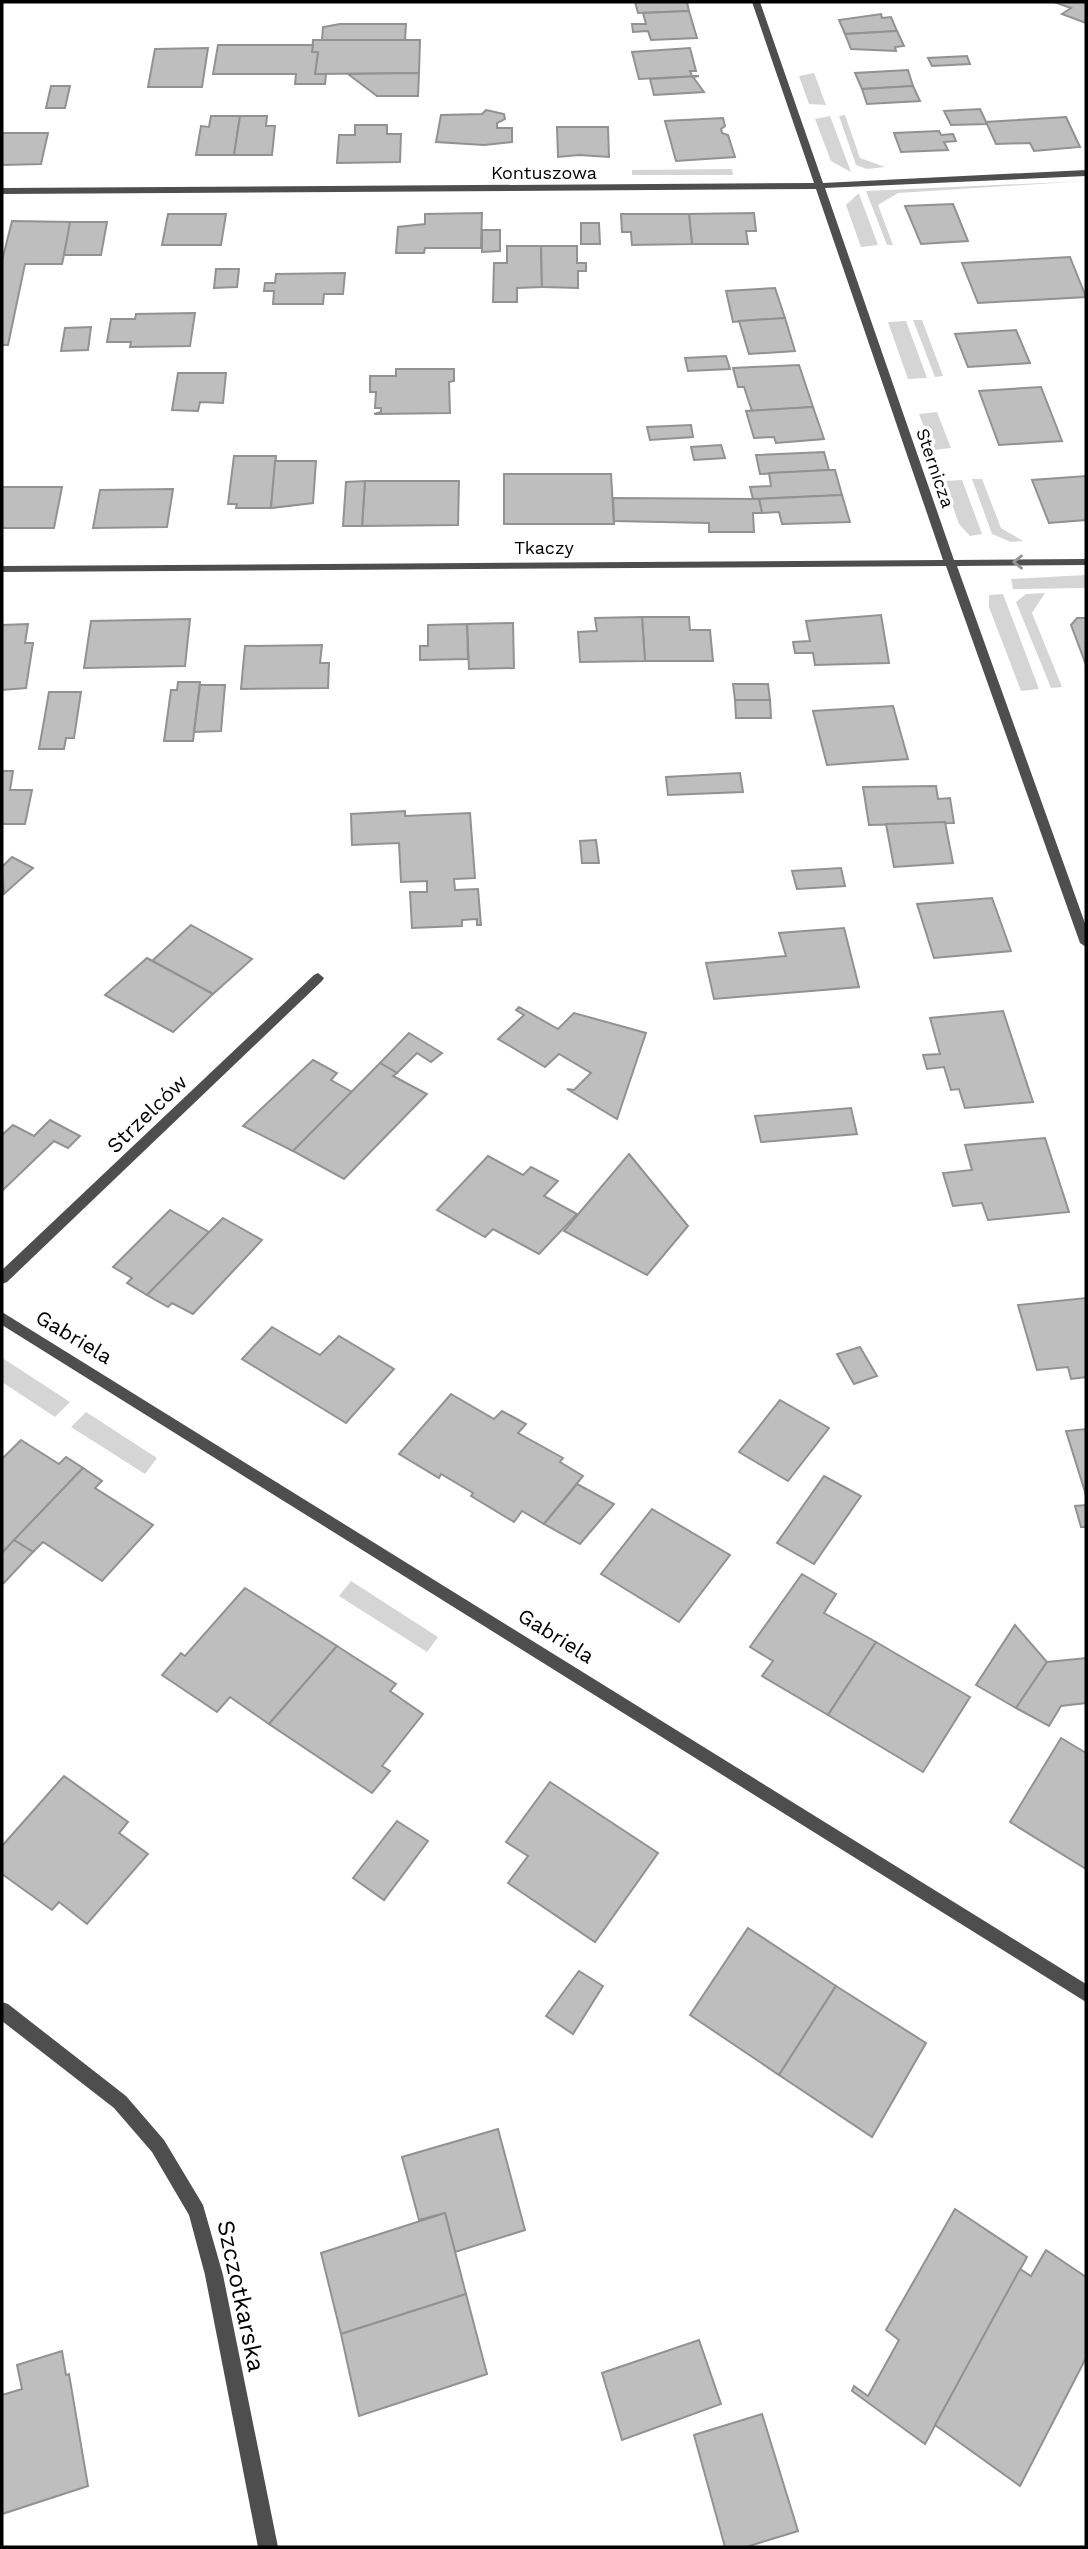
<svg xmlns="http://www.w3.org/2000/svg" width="1088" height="2549" font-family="'Work Sans',sans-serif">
<rect width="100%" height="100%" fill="#fff"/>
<g fill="#d5d5d5">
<path d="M814 73 826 105 809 104 799 76Z"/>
<path d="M845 115 860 158 885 167 867 169 856 165 839 116Z"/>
<path d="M830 116 851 172 831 161 815 119Z"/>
<path d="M732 169 733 175H632V170Z"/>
<path d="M1086 181 898 193 878 205 893 245H887L866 191Z"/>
<path d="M859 193V194L878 245 861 247 846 205Z"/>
<path d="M913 320H922L943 376 935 377Z"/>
<path d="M906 321 927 378 908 379 888 322Z"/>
<path d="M937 412 951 448 933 450 919 414Z"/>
<path d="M972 479H982L1001 528 1023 541 1011 542 992 534Z"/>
<path d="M962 480 982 534 970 536 959 524 944 481Z"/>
<path d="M1086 575V588L1013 589 1011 579Z"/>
<path d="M1045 593 1032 613 1062 687 1051 688 1016 602 1026 594Z"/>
<path d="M1003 594 1039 689 1021 691 989 607V595Z"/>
<path d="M2 1358 4 1359 70 1402 55 1417 2 1382Z"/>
<path d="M86 1412 157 1458 145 1474 71 1427Z"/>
<path d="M351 1581 438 1637 427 1652 339 1596Z"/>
</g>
<g fill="#bebebe" stroke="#929292" stroke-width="2">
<path d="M635 2H687L689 11 638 13Z"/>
<path d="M1054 2H1086V23L1062 14 1071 8Z"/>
<path d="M689 11 697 38 651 40 648 31 633 32 632 24H646L643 13Z"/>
<path d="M881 14 882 18 891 17 897 31 845 34 839 20Z"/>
<path d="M340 24H406L405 40H322L323 27Z"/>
<path d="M897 31 904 46 895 47 896 51 851 49 845 34Z"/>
<path d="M313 40H420L419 73 315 74 318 52H312Z"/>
<path d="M218 45H313L312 52H318L315 74H326L325 84H295L296 74H213Z"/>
<path d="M208 48 202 87H148L155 49Z"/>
<path d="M690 48 696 71H690L692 76H699L639 79 632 52Z"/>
<path d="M967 56 970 64 932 66 928 58Z"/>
<path d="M908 70 913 86 862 89 855 73Z"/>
<path d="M419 73 418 96H377L348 74Z"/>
<path d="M699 76 693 77 704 92 654 95 650 79Z"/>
<path d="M51 86H70L65 108H46Z"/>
<path d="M913 86 920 101 867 104 862 89Z"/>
<path d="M980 109 987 124 951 125 944 111Z"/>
<path d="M486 110 504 114 505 119 497 123V128H512V142L484 145 436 142 441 115 482 114Z"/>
<path d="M211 116H240L234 155H196L201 126 209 127Z"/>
<path d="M240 116H267L266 126H275L272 155H234Z"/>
<path d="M1066 117 1080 147 1034 151 1030 143 996 144 986 122Z"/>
<path d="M723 118 725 126 721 129 722 133 728 135 735 157 676 161 665 121Z"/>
<path d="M355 125H387V134H401L400 162 337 163 339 135H355Z"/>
<path d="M557 127H608L609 157 579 155 558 157Z"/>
<path d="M939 131 941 135 953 134 956 141 944 142 948 150 901 152 894 133Z"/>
<path d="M2 133H48L41 164 2 165Z"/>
<path d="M953 204 968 241 921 244 905 206Z"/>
<path d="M482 213 481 248H425L424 253H396L398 227 425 224V214Z"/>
<path d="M754 213 756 231H746L748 244H692L689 214Z"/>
<path d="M168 214H226L221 245H162Z"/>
<path d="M621 214H689L692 244 632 245 631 232H622Z"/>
<path d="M12 221 71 222 62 264H25L8 345H2V261Z"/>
<path d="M70 222H107L101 255H64Z"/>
<path d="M581 223H599L600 244H581Z"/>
<path d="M482 230H500V251L482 252Z"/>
<path d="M507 246H541L542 287 517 288V302H493L494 263H507Z"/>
<path d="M541 246H577V263H586V271H578V288L542 287Z"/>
<path d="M1070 257 1086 297 978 303 962 263Z"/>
<path d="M216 269H239L237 287 214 288Z"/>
<path d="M345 273 343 294H324L323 304H273L274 291H264L265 283H275L276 274Z"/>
<path d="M775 288 785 318 733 322 726 291Z"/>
<path d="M195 313 190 346 130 347 131 342H107L111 319H135L136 314Z"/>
<path d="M785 318 795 351 749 354 739 321Z"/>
<path d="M91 327 88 350 61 351 65 328Z"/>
<path d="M1016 330 1030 363 968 367 955 334Z"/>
<path d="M726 356 730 369 688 371 685 358Z"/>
<path d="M799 365 813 407 752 411 744 387H738L733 368Z"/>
<path d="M396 369H454V381L449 382 450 413 374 414 381 412V408H375L376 392H370V376H396Z"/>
<path d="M178 373H226L223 403 200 402 198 411 172 410Z"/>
<path d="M1041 387 1062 441 999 445 979 391Z"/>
<path d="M813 407 824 439 776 443 774 437 754 438 746 411Z"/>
<path d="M691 425 693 437 650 440 647 427Z"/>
<path d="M721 445 725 458 694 460 691 447Z"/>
<path d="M824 452 829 470 760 474 756 455Z"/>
<path d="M234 456H276L271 508H236L237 504H228Z"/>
<path d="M275 461H316L313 503 271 508Z"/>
<path d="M829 470H835L842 495 753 499 750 487 771 486 769 473Z"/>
<path d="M504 474H611L614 524H504Z"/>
<path d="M1086 476V520L1049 523 1032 480Z"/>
<path d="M365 481H459L458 525 362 526Z"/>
<path d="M365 481 362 526H343L346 482Z"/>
<path d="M2 487H62L54 528H2Z"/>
<path d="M173 489 167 527 93 528 100 490Z"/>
<path d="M842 495 850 522 782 524 779 512 762 513 759 499Z"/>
<path d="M613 498 759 499 762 513H753L754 532H709V523L614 521Z"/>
<path d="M881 615 889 663 815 665 813 653H795L793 642 810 641 806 621Z"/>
<path d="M642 617H689L690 630H710L713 661H645Z"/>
<path d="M642 617 645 661 580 662 578 632 597 631 595 618Z"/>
<path d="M1077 618H1086V665L1071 625Z"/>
<path d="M190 619 185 666 84 668 91 621Z"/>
<path d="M513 623 514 668 469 669 467 624Z"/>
<path d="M28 624 25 643H33L26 688 2 690V625Z"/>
<path d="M467 624 468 659 420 660V646H428V625Z"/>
<path d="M322 645 320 663H329L328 688 241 689 245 646Z"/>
<path d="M178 682H200L193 741H164L171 690H177Z"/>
<path d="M733 684H768L770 700H735Z"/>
<path d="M200 685H225L221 731 194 732Z"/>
<path d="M49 692H81L74 738H66L64 749H39Z"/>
<path d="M735 700H770L771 718H736Z"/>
<path d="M893 706 908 759 827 765 813 711Z"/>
<path d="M2 771H13L10 790H32L25 824H2Z"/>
<path d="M740 773 743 792 668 795 666 777Z"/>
<path d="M936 786 938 799 950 798 954 823 869 825 863 787Z"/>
<path d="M405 811V816L470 813 475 878 454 879 455 890 478 889 481 925H477V919L462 920V926L412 928 410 892H427V881L401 882 399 843 352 845 351 814Z"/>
<path d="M945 822 953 863 894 867 886 824Z"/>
<path d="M596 840 599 863H582L580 841Z"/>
<path d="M12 857 33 868 4 894 2 867Z"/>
<path d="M841 868 845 886 797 889 792 871Z"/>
<path d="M992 898 1011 951 934 958 917 904Z"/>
<path d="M191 925 252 959 213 994 152 961Z"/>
<path d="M844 928 859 987 714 999 706 963 786 956 779 933Z"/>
<path d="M147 958 213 994 173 1032 105 995Z"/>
<path d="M519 1007 558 1029 574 1013 646 1033 617 1119 567 1089 574 1090 591 1073 559 1054 545 1067 498 1039 524 1015 516 1010Z"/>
<path d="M1003 1011 1033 1102 965 1108 959 1089 951 1090 944 1067 927 1069 923 1055 940 1054 930 1018Z"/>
<path d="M409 1033 442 1053 431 1062 417 1053 397 1073 380 1063Z"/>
<path d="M313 1060 337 1073 331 1080 352 1092 293 1151 243 1126Z"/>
<path d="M380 1063 397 1073 393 1076 427 1094 344 1179 293 1151Z"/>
<path d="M851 1108 857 1134 761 1142 755 1116Z"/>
<path d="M50 1120 80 1136 68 1148 54 1141 2 1191V1135L13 1125 34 1136Z"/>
<path d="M1045 1138 1069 1212 988 1220 982 1203 953 1206 943 1173 972 1170 965 1145Z"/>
<path d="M629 1154 688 1226 647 1275 564 1231Z"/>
<path d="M488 1156 523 1175 531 1167 558 1181 544 1196 577 1214 539 1254 493 1229 485 1237 437 1210Z"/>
<path d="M170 1210 209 1232 147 1295 127 1283 132 1278 113 1267Z"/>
<path d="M223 1218 262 1240 193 1314 172 1303 168 1307 147 1295Z"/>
<path d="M1086 1298V1377L1071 1379 1068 1367 1037 1370 1018 1305Z"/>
<path d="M272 1327 320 1355 339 1336 394 1369 346 1423 242 1359Z"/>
<path d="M860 1347 877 1376 854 1384 837 1354Z"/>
<path d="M451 1394 494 1419 502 1411 526 1424 518 1433 563 1458 560 1462 583 1476 544 1524 522 1511 514 1522 471 1496 473 1493 441 1474 439 1478 399 1454Z"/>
<path d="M780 1400 829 1428 788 1481 739 1452Z"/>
<path d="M1086 1429V1495L1066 1431Z"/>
<path d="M21 1440 59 1464 66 1457 83 1468 2 1553V1459Z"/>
<path d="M83 1468 102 1481 95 1488 153 1525 102 1581 43 1542 33 1552 14 1540Z"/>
<path d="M824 1476 861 1496 814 1564 777 1543Z"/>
<path d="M577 1484 614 1504 580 1544 544 1524Z"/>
<path d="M1086 1505V1527H1081L1075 1506Z"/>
<path d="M652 1509 730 1555 679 1622 601 1574Z"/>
<path d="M14 1540 33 1552 2 1585V1553Z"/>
<path d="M802 1574 836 1594 824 1613 876 1642 828 1715 762 1676 773 1661 750 1647Z"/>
<path d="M245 1588 337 1646 269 1724 230 1697 217 1712 162 1675 181 1653 185 1656Z"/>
<path d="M1015 1625 1047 1662 1016 1708 976 1685Z"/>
<path d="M876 1642 970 1697 923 1772 828 1715Z"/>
<path d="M337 1646 396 1684 390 1691 423 1714 382 1766 390 1771 372 1793 269 1724Z"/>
<path d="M1086 1658V1703L1061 1706 1049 1726 1016 1708 1047 1662Z"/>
<path d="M1061 1738 1086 1753V1869L1010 1822Z"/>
<path d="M64 1776 128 1822 119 1833 148 1854 87 1924 59 1902 52 1910 2 1874V1846Z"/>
<path d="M550 1782 658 1853 595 1942 508 1883 528 1856 506 1842Z"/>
<path d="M397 1821 428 1841 384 1900 353 1878Z"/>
<path d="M748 1928 836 1986 779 2075 690 2015Z"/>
<path d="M579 1971 603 1986 573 2034 546 2016Z"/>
<path d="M836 1986 926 2043 872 2137 779 2075Z"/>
<path d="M498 2129 525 2230 455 2252 445 2213 419 2220 402 2157Z"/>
<path d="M955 2209 1027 2257 925 2444 852 2391 854 2386 868 2396 899 2340 886 2330Z"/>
<path d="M445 2213 466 2294 341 2334 321 2253Z"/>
<path d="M1046 2250 1086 2277V2358L1020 2486 935 2425 1020 2269 1031 2276Z"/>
<path d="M466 2294 487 2374 359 2416 341 2334Z"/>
<path d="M699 2340 721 2404 622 2440 602 2373Z"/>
<path d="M62 2351 66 2375 69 2374 88 2486 2 2514V2395L22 2389 17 2365Z"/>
<path d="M762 2414 798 2531 746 2547H725L694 2435Z"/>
</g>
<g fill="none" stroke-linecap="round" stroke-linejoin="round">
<g fill="#4e4e4e" fill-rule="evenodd">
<path d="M752 2H760L823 183 1086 170V176L825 188 954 560 1086 559V565L957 566 1086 926V947L1080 943 946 566 2 572V566L943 560 816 189 2 194V188L814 183Z"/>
<path d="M318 973 324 978 322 981 7 1282 2 1284V1270L314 975Z"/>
<path d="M2 1312 1086 1984V2002L2 1325Z"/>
<path d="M2 2002 8 2004 126 2096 164 2140 203 2205 223 2275 278 2547H258L205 2275 189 2215 152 2152 114 2108 2 2021Z"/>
</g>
</g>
<defs><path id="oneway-chevron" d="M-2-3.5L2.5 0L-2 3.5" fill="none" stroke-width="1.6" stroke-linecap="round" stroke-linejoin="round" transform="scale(1.75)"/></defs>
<use stroke="#959595" href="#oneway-chevron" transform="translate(1018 562) rotate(180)"/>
<g text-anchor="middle" stroke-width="7" stroke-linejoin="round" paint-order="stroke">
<g font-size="18" fill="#000" stroke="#fff">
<text x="544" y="179">Kontuszowa</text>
<text transform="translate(935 468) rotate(71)" y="6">Sternicza</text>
<text x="544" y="554">Tkaczy</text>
</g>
<g font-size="21" fill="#000" stroke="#fff">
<text transform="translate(147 1114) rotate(-44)" y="7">Strzelców</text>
<text transform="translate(74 1337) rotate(31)" y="7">Gabriela</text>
<text transform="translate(556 1636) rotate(32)" y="7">Gabriela</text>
</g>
<g font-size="24" fill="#000" stroke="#fff">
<text transform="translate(241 2296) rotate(78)" y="8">Szczotkarska</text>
</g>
</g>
<rect width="1088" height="2549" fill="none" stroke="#000000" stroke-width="7"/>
</svg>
